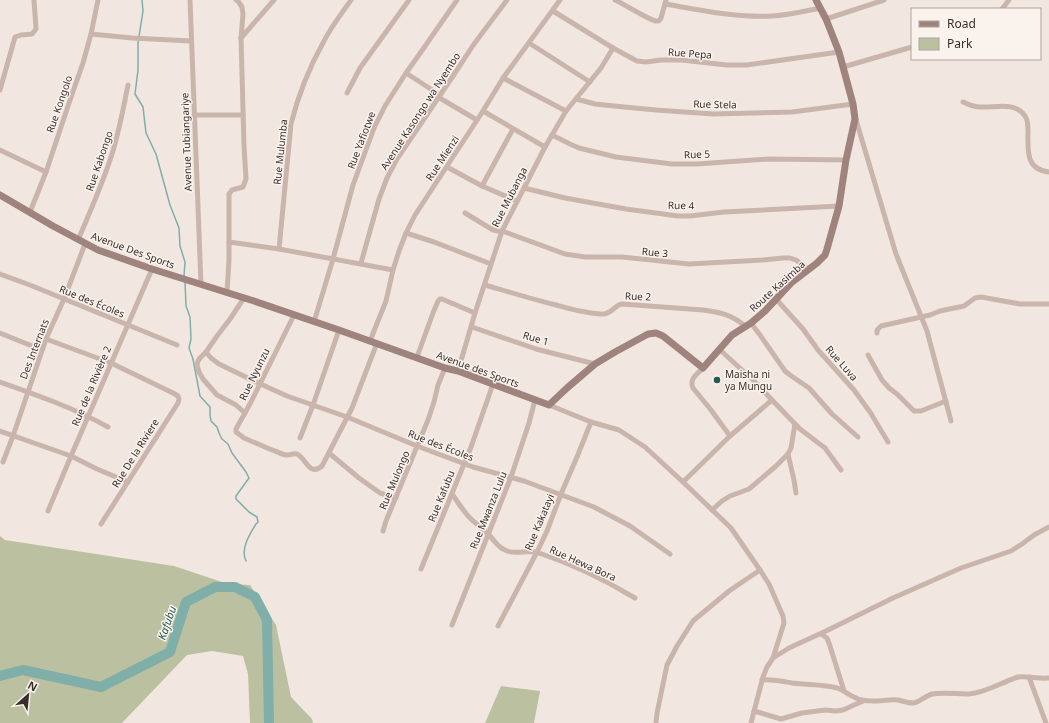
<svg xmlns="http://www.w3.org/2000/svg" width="1049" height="723" font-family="'Noto Sans',sans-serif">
<rect width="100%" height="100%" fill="#f2e7e0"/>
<g fill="#bbc1a0">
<path d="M0 536 5 540 174 566 228 584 250 585 276 625 291 697 312 719 313 723H250L248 674 243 656 212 651 187 655 122 723H0Z"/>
<path d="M501 686 540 691 534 723H485Z"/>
</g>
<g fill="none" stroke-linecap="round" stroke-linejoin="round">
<g stroke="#80aea9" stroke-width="1.5">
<path d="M142 0 143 11 138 43V70L135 94 143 107 146 133 156 154 170 205 179 228 180 246 185 262 184 276"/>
<path d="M185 282 186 306 190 317 191 339 189 348 193 359 200 396 210 407V415L211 421 217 427 219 433 222 439 228 444 232 453 246 472 249 478 236 496V499L249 512 257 517 258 522 256 524C250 534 240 549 246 561"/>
</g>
<path stroke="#80aea9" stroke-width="10" d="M0 676 23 670 101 687 170 652 186 602 215 587H235L255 597 267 620 269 723"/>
<g stroke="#cab5ac" stroke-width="5">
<path d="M190 0 201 284"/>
<path d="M615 0C624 4 649 20 656 21 660 21 659 21 661 18L666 0"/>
<path d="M665 4C700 10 737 18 772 16 789 15 805 11 821 8"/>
<path d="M1002 9 1009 0"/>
<path d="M553 11 613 48 637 61 646 62 661 60H681L727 65H747L839 52"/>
<path d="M826 19 884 0"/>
<path d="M91 34 132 38 191 41"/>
<path d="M241 38 274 0"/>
<path d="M529 43 590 82"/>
<path d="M843 67 912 47"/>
<path d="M406 73 440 95"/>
<path d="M503 78 566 111"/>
<path d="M0 90 15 37 21 35 32 34 36 29 34 0"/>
<path d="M347 93 360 68 409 0"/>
<path d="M438 97 477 120"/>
<path d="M576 99 595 104 614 106 656 110 713 114 792 112 853 104"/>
<path d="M963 102C969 105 974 107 981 107 995 108 1015 101 1025 116 1028 120 1028 126 1028 131 1028 150 1025 169 1049 172"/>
<path d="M483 111 545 147"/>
<path d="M194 115H243"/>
<path d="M856 120 896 254 927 331 951 421"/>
<path d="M552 135 570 144 579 148 616 157 672 164H697L769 159 846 160"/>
<path d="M0 150 46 172"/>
<path d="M447 167 482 186 517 201"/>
<path d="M482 186 513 129"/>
<path d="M524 188 565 198 626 209 678 216H690L724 212 839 206"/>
<path d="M30 212 46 172 69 103 83 63 91 34 98 0"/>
<path d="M465 213 493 230 498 231H502L565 254 585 257H622L689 264 763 260 783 258H790L796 260 808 269"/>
<path d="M406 233 434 242 491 264"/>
<path d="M78 240C90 212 102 185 111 157 119 133 123 109 128 85"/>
<path d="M229 242V194L232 190 243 187 246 179 244 146 242 73 241 38 243 14 242 7 238 1 236 0"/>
<path d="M279 249 291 124C298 96 310 66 324 41 331 27 342 13 351 0"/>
<path d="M361 263 379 199 387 178 397 159 453 76 474 44 507 0"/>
<path d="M0 274 30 285 177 345"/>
<path d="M485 285C509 292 532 299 556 305 571 309 588 314 604 314 612 313 615 305 622 304L703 310C720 312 732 315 745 326"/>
<path d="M227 293 229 260V242L279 249 393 270"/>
<path d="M244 298 230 319 217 336 206 352 200 358 198 361 197 365 199 372 203 379 217 395 236 405 245 413"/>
<path d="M776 299 803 329 818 350 854 390 870 412 888 442"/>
<path d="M294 315 251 402 236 429V432L244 438 272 450C277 451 282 455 287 455 291 455 293 453 297 454 306 458 309 477 322 466L352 408 377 343"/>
<path d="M314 322 333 259 353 185 374 128 385 106 406 73 421 52 457 0"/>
<path d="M751 323 760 335 785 371 790 375 809 388 832 414 858 437"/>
<path d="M472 327 536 349 595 364"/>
<path d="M0 333 42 350"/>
<path d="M877 333V330L881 326 930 315 940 311 964 306 975 298 981 297 1020 304H1049"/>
<path d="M46 339 111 363 173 393 178 396 179 399 178 403 101 524"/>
<path d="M370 341 386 301 393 270 399 251 406 233 415 215 483 111 503 78 560 0"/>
<path d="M719 349 753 380 772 400 800 429 825 448 841 470"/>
<path d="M206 352 211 358 219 364 254 381 287 396 347 417 417 446 473 467 524 481 594 507 630 526 670 554"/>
<path d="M868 355 882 380 889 388 897 394 914 411H921L946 401"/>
<path d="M417 357 433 313 438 301 440 299H442L475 313"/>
<path d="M703 368C697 374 689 379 693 388L711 410 730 436"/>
<path d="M458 371 475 313 502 231 545 147 566 111 601 68 613 48"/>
<path d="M0 382C37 395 74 408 108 427"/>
<path d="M549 405 591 422 619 430 645 447 683 482 731 528 760 570 769 584 783 616 784 623 773 658 767 667 763 677 751 723"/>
<path d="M0 431 71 456 97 469 128 482"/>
<path d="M300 438 313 405 339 330"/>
<path d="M329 453 359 478 380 493 396 498"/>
<path d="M788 454 794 480 796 493"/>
<path d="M3 462 13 436 46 339 64 299 85 244"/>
<path d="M683 482 730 436 772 400"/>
<path d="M452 494C458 502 463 511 470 518 475 523 481 527 486 532 492 537 496 545 503 549 514 556 527 549 539 553 572 564 605 580 635 598"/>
<path d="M712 510 722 501 730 496 749 489 776 466 788 454 791 448 795 424"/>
<path d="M48 511 71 456 152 269"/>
<path d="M383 531 386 521 428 420 434 402 438 385 445 368"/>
<path d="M421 569 471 447 493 384"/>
<path d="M452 625 511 477 529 423 535 400"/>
<path d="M498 626 537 552 547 531 561 494 577 457 591 422"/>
<path d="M821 634 827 638 830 646 844 691"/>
<path d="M773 658 789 648 826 631 893 598 961 568 1011 551 1022 544 1034 535 1049 527"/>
<path d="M1029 677 1046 723"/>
<path d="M762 680C772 679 781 681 792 683 806 685 824 684 837 688 846 691 852 698 862 700 875 703 886 699 898 700 903 701 908 703 913 703 920 702 925 696 932 694 945 692 956 694 969 694 986 693 1002 682 1018 677 1028 676 1038 679 1049 678"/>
<path d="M754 711 781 719 802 713 825 710 836 711 843 710 863 701"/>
<path d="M656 723 657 713 667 665 677 646 693 621 729 591 760 570"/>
</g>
<path stroke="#9e847d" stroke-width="7" d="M0 195 53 226 98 250 152 269 254 301 339 330 445 368 458 371 549 405 567 388 595 364 615 352 648 334 656 333 663 336 703 368 732 335 751 323 765 311 791 283 817 263 825 255 827 249 839 206 846 160 855 119 853 104 839 52 826 19 816 0"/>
</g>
<circle fill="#225954" stroke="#faf2ed" stroke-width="1.5" cx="717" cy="380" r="4"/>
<g text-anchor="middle" stroke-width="3" stroke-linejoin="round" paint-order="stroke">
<g font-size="10" fill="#392d2b" stroke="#faf2ed">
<text transform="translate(690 53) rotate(4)" y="4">Rue Pepa</text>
<text transform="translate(59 104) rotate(-71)" y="4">Rue Kongolo</text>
<text transform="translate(715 104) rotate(1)" y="4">Rue Stela</text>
<text transform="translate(420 111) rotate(-57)" y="4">Avenue Kasongo wa Nyembo</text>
<text transform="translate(361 140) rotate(-69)" y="4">Rue Yafiotwe</text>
<text transform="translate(186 142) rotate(-92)" y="4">Avenue Tubiangariye</text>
<text transform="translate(280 152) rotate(-84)" y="4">Rue Mulumba</text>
<text transform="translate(697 154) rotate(-2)" y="4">Rue 5</text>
<text transform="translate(442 158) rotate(-57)" y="4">Rue Mienzi</text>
<text transform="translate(99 161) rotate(-71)" y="4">Rue Kabongo</text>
<text transform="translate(509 197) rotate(-63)" y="4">Rue Mubanga</text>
<text transform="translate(681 205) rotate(1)" y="4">Rue 4</text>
<text transform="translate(133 250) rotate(20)" y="4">Avenue Des Sports</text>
<text transform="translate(655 252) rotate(5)" y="4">Rue 3</text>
<text transform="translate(777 286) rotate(-42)" y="4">Route Kasimba</text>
<text transform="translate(638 296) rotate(2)" y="4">Rue 2</text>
<text transform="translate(92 301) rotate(22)" y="4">Rue des Écoles</text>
<text transform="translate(536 338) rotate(16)" y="4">Rue 1</text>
<text transform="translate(34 349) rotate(-69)" y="4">Des Internats</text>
<text transform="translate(842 363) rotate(49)" y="4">Rue Luva</text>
<text transform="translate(478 369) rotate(20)" y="4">Avenue des Sports</text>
<text transform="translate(254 374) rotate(-64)" y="4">Rue Nyunzu</text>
<text transform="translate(91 386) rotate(-67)" y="4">Rue de la Rivière 2</text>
<text transform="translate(441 445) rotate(21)" y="4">Rue des Écoles</text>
<text transform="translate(135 453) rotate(-58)" y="4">Rue De la Riviere</text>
<text transform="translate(394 480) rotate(-67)" y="4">Rue Mulongo</text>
<text transform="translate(441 496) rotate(-68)" y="4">Rue Kafubu</text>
<text transform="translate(488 510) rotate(-68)" y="4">Rue Mwanza Lulu</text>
<text transform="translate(539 522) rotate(-67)" y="4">Rue Kakatayi</text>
<text transform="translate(583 563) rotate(24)" y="4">Rue Hewa Bora</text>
</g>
<g font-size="10" fill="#392d2b" stroke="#faf2ed" text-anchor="start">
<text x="725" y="378">Maisha ni<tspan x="725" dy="12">ya Mungu</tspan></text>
</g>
<g font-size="11" font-style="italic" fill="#225954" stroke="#faf2ed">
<text transform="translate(167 623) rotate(-71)" y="4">Kafubu</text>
</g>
</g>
<rect x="911" y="8" width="130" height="52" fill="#faf2ed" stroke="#ada39f"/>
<rect x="919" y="21" width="20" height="6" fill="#9e847d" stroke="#ada39f"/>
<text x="947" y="28" font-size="12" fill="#392d2b">Road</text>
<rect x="919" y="38" width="20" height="12" fill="#bbc1a0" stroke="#ada39f"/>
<text x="947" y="48" font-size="12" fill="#392d2b">Park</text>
<g transform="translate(28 695) rotate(27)" stroke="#faf2ed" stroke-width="3" paint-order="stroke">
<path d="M0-3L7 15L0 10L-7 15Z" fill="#392d2b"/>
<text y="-6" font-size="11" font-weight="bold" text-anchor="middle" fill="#392d2b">N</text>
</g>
</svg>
